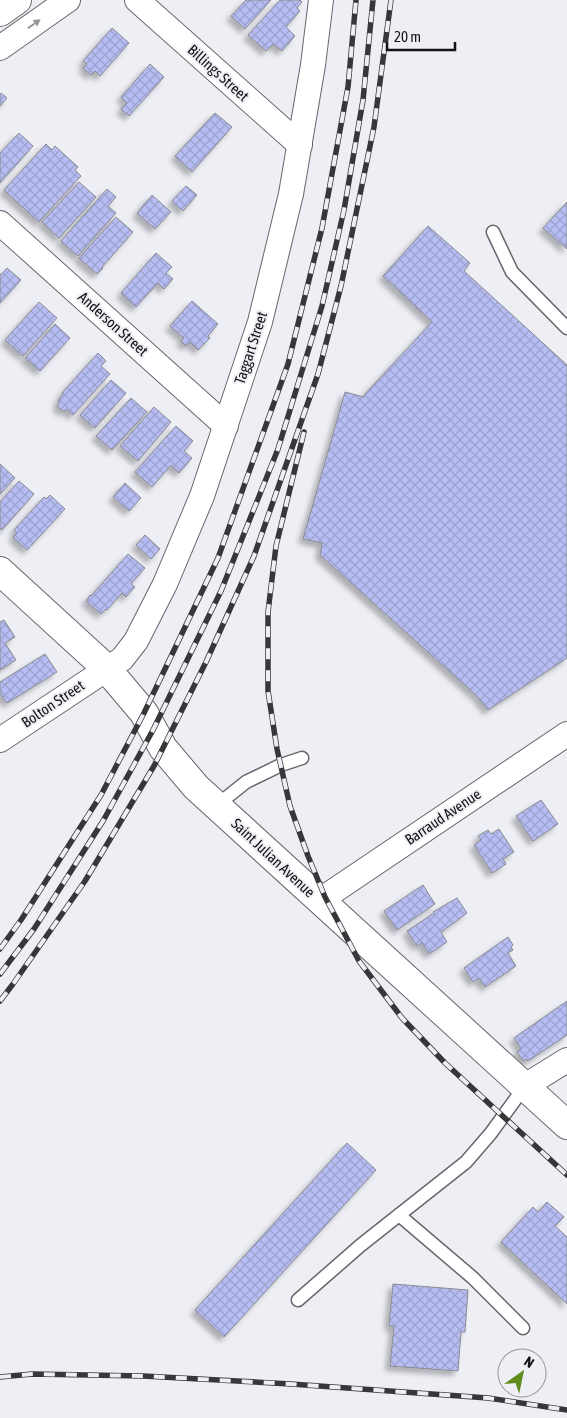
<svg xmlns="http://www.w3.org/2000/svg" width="567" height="1418" font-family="'Asap Condensed',sans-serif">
<defs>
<pattern id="building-cross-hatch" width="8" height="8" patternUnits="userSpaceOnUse" patternTransform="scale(1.25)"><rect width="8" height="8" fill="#b7bdf3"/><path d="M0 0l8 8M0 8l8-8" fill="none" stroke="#9ca2cf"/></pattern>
<filter id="shadow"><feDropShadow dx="-4.5" dy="4.5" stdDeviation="2.5" flood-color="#0004"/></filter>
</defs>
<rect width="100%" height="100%" fill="#eeeff5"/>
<g fill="url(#building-cross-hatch)" stroke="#898a8f" filter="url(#shadow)">
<path d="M246 0H271L245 29 231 16Z"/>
<path d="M280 0H300L302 2 297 8 300 11 286 27 295 36 282 51 273 44 266 51 248 35Z"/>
<path d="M112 28 129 43 100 76 95 71 91 75 83 68 87 64 83 61Z"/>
<path d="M150 64 164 77 129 116 121 109 127 103 121 97Z"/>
<path d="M1 93 7 98 0 106V95Z"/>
<path d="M215 113 232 127 192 172 175 156Z"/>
<path d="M19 133 33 146 0 183V153Z"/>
<path d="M46 144 52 150 55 146 78 167 75 170 81 176 39 222 4 190Z"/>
<path d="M79 182 96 197 59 238 42 222Z"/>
<path d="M186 186 197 195 183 211 172 201Z"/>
<path d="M107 189 116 197 108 206 116 213 78 256 61 241Z"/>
<path d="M152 195 171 212 155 229 137 213Z"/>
<path d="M567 202V249L543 228Z"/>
<path d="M116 217 133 232 102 267 103 268 97 274 79 258Z"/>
<path d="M428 226 470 263 464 271 567 365V658L488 710 477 696 320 555 322 543 303 539 345 392 364 397 365 394 432 322 383 276Z"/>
<path d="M156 253 172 267 166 273 173 279 164 289 158 283 136 307 121 293Z"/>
<path d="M7 268 21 280 0 303V274L1 275Z"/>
<path d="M192 301 218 324 208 336 210 338 198 350 190 342 186 346 181 341 184 338 170 326Z"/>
<path d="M39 302 57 318 23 356 5 340Z"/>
<path d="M55 324 70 338 40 371 25 358Z"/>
<path d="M98 353 106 361 101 366 110 374 73 415 66 409 64 412 57 406 60 403 58 401 63 394 62 393Z"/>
<path d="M111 380 126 393 95 428 80 415Z"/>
<path d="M131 398 147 412 112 450 96 436Z"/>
<path d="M154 407 171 422 138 461 120 446Z"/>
<path d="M176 426 193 441 184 451 192 458 179 473 171 465 152 487 135 472Z"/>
<path d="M0 464 15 478 0 494Z"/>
<path d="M19 481 34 494 2 530 0 528V502Z"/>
<path d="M125 483 141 498 129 511 113 497Z"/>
<path d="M50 495 65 509 27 550 13 537 17 533 14 530 44 497 46 499Z"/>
<path d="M145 535 160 549 151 559 136 545Z"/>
<path d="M128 554 145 568 131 584 135 587 126 597 122 593 107 610 106 609 101 614 86 601 90 595 91 596Z"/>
<path d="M4 620 15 637 5 643 16 660 0 670V622Z"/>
<path d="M45 654 57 672 7 703 0 693V682Z"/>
<path d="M541 800 558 824 533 841 516 816Z"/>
<path d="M499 829 514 852 503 859 506 864 492 873 474 845 481 840 478 836 488 830 491 834Z"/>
<path d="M423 885 435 904 397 930 384 911Z"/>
<path d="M457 898 467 913 441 932 447 942 429 954 422 943 417 946 407 931 434 913 433 912Z"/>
<path d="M508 937 513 945 511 947 513 950 508 953 516 966 485 987 479 978 473 982 464 968Z"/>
<path d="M567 1001V1035L528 1061 526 1059 523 1061 517 1052 521 1048 514 1038Z"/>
<path d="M347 1143 376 1170 224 1337 195 1310Z"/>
<path d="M547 1202 564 1217 555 1226 567 1237V1304L501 1242 533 1207 538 1212Z"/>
<path d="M393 1284 468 1290 465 1332H461L458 1371 390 1366 394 1326H389Z"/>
</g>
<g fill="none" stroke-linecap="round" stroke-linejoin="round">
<g stroke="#66676c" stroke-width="15">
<g id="lane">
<path d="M493 232 512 272 567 328"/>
<path d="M216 806 246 782 281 765 302 758"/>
<path d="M399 1215 473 1278 523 1328"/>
<path d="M298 1300 361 1245 466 1162 491 1133 525 1086"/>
</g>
</g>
<g stroke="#66676c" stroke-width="26">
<g id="street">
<path d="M137 0 300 145"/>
<path d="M0 48 68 0"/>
<path d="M0 223 226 426"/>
<path d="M0 740 122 659 136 641 165 584 202 496 260 322 291 194 313 65 321 0"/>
<path d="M319 901 567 734"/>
<path d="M525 1086 567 1060"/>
</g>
</g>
<g stroke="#66676c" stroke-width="30">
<path id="secondary" d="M0 571 106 668 144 713 163 748 196 787 567 1125"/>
</g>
<g stroke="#66676c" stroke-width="30">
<path id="highway" d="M0 12 17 0"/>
</g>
<use href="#lane" stroke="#fff" stroke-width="12"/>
<use href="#street" stroke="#fff" stroke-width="24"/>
<use href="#secondary" stroke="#fff" stroke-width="28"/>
<use href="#highway" stroke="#fff" stroke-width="28"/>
<g stroke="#37373a" stroke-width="5.5">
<g id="rail">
<path d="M304 432 276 546 268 612V691L277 749 290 806 308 856 325 897 359 961 402 1018 445 1063 567 1175"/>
<path d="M0 949 21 920 101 795 144 713 218 558 288 364 322 228 348 87 356 0"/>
<path d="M0 974 34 929 103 821 153 730 221 591 278 449 322 306 344 210 363 100 373 0"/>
<path d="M0 1001 13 984 85 881 154 766 206 662 254 556 318 374 341 286 374 127 391 0"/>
<path d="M0 1377 32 1374 143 1376 291 1384 488 1398 567 1410"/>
</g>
</g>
<use href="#rail" stroke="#eeeff5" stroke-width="4" stroke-dasharray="11" stroke-linecap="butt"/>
</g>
<defs><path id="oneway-solid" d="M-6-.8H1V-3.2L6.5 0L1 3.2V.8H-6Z" transform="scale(1.25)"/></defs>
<use fill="#959596" href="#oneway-solid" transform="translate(34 24) rotate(-35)"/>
<g text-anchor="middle" stroke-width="4" stroke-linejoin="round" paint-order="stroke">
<g font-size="15" fill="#131315" stroke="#eeeff5">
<text transform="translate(218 73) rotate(42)" y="5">Billings Street</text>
<text transform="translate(113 324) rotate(42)" y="5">Anderson Street</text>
<text transform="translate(251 348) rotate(-72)" y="5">Taggart Street</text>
<text transform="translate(53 704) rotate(-34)" y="5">Bolton Street</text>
<text transform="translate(443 817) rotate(-34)" y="5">Barraud Avenue</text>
<text transform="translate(273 858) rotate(43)" y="5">Saint Julian Avenue</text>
</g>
</g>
<g transform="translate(522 1373) rotate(33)"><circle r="24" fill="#eeeff5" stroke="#96979b"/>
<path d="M0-4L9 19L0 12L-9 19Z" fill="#5f8c1d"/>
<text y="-8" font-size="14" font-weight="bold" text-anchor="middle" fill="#131315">N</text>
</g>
<path d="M387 42v8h68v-8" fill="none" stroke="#131315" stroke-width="2.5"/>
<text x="394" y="42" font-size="15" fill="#131315" stroke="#eeeff5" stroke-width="4" paint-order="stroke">20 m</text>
</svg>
